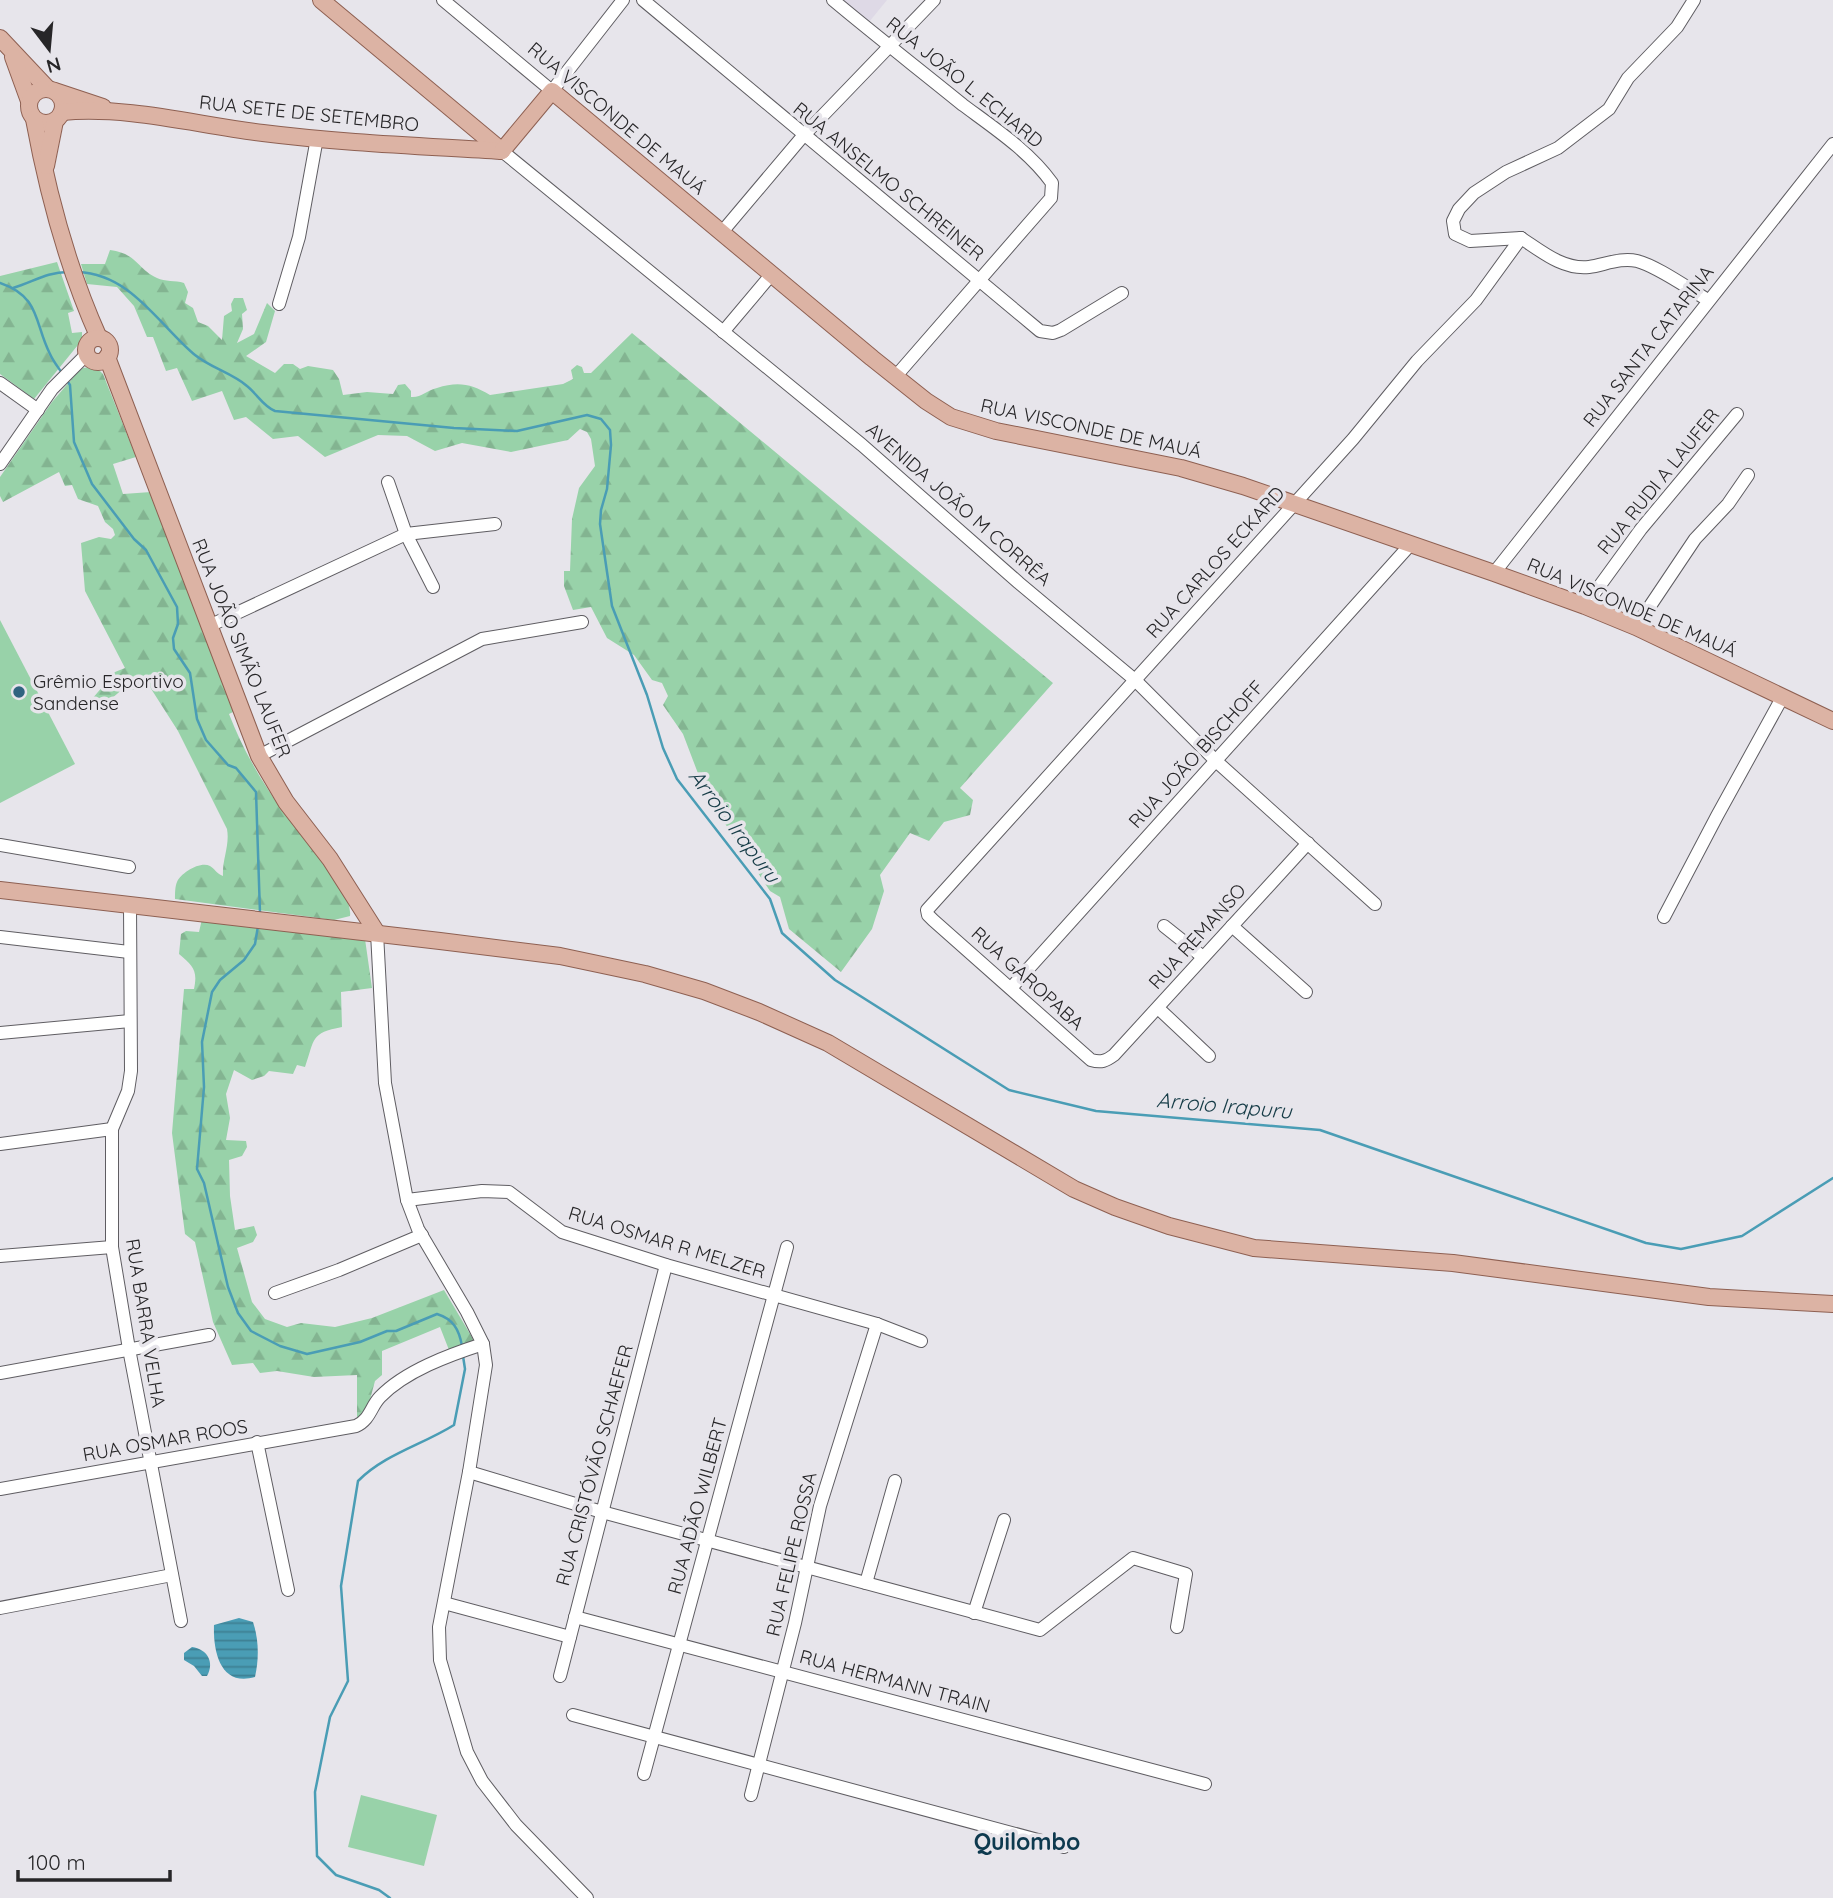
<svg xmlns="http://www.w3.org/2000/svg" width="1833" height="1898" font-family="Quicksand,sans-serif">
<defs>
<pattern id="forest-firs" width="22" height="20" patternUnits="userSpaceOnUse" patternTransform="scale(1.75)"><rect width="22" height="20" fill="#98d2a9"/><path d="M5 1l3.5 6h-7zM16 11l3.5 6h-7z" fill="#83b491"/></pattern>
<pattern id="water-rules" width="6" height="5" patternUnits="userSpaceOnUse" patternTransform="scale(1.75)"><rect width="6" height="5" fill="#4a9db5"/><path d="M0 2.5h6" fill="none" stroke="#3e8093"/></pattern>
</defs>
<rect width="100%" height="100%" fill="#e7e5eb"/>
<path fill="#ded9e6" d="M842 0H887L869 22Z"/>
<g fill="url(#forest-firs)">
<path d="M110 250C138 254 136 268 157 278 165 282 175 280 184 283L188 292 185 303 193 308 198 322 208 326 222 340 224 316 232 311 231 304 234 298H243L247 310 242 314 243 329 237 343 254 334 267 303 275 311 266 342 246 356 275 373 284 364H293L300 369 308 366 333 370 339 379 343 395 367 392 393 394 398 385 405 384 411 391V397C421 398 427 390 437 388 458 381 472 384 490 395L563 384 573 379 571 370 577 365 582 367 584 373H591L632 333 1053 683 960 788 973 800 970 815 944 822 929 841 910 833 880 875 884 891 872 929 841 972 789 929 780 897 770 891 724 822 713 796 699 776 683 734 663 705 668 696 662 683 652 680 634 655 607 638 591 607 573 610 564 586V571H570L572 519 579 488 595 466 591 439 587 432 580 429 568 440 511 452 462 443 435 451 407 436 378 435 325 457 298 436 273 439 246 417 234 420 222 391 192 401 177 368 166 371 153 337H147L134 306 117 287 87 284 81 264H105Z"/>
<path d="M57 262 74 311 68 313 72 333 82 332V340L34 399 0 374V276Z"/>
<path d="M90 367 98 369 103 374 136 457 113 464 123 494 151 492 235 711 229 714C241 745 258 776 278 804 294 828 354 887 350 916L334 920 175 899C175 894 175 886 177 882 181 873 200 861 210 866 215 869 217 874 223 876 222 859 230 846 227 829L178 731 148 684 134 690 124 688 111 699C110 708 108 710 99 712L92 699 115 672 125 668 85 591 81 543 99 537 111 539 115 535 113 529 105 522 98 506 78 499 72 485 65 486 59 472 3 502 0 496V477L52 402 77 373 83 368Z"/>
<path d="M202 919 365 939 372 988 341 992 342 1027C310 1033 315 1039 305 1067L297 1065 293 1074 269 1071 264 1076 252 1080 234 1070 226 1094 230 1118 226 1140 246 1141 247 1147 242 1156 229 1160 230 1196 235 1230 254 1226 257 1235 253 1242 237 1248 252 1302 265 1319 287 1327 301 1323 335 1327 372 1318 444 1290 476 1344 449 1350 440 1327 382 1351V1375L375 1381 368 1407 357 1421V1375L314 1377 277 1371 260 1373 253 1363 232 1365 213 1322 195 1242 185 1234 172 1133 184 989H194C198 970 193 966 179 954L181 934 186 931 199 932Z"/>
</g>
<g fill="#98d2a9">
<path d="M0 620 75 764 0 803Z"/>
<path d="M361 1795 437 1815 424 1866 348 1847Z"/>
</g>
<g fill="url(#water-rules)">
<path d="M239 1618 253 1622C259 1640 259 1659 255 1677 220 1687 213 1651 214 1625Z"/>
<path d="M192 1647C207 1649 215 1662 207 1676H202L194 1666 184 1660V1653Z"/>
</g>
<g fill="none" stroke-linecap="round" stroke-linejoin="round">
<g stroke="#4a9db5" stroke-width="2.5">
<path d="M78 272C131 274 159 325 195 355 211 368 232 373 247 386 257 394 263 406 275 411L454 428 517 431 587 415 601 419 610 430 611 445 607 489 601 510 600 524 612 606 647 695 663 748 677 779 770 899 782 933 835 980 1009 1090 1096 1111 1320 1130 1646 1243 1681 1249 1742 1236 1833 1178"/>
<path d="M0 283C41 297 34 323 50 354 53 361 58 367 62 373"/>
<path d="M13 288C33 282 47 272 68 272"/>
<path d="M66 379 70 385 74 442 92 484 134 539 146 550 177 607 178 624 173 638 174 649 190 673 197 719 206 740 228 765 236 768 256 792 260 913"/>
<path d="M258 926 255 944 244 960 220 980 212 992 202 1042 204 1087 197 1169 204 1183 228 1287 238 1313 251 1331 280 1346 307 1354 360 1342 387 1331H396L437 1314C453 1319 459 1329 462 1346"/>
<path d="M390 1898 379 1890 336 1875 317 1856 315 1792 330 1717 348 1681 341 1586 358 1481C385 1454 422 1445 454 1425L465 1369 463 1356"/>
</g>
<g stroke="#5f5d62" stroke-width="14">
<g id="minor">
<path d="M443 0 552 91 623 0"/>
<path d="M643 0 1040 331 1053 333 1061 330 1122 293"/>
<path d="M833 0C876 36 920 70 963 105 994 128 1029 151 1052 183L1051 198 896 376"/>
<path d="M502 151 862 445 1019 583 1135 680 1216 761 1375 904"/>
<path d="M722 232 803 136 934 0"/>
<path d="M1521 238 1470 241 1455 234 1453 221 1459 209 1474 193 1506 172 1558 148 1609 109 1628 78 1677 27 1694 0"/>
<path d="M1521 238C1541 251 1563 270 1589 267 1604 265 1621 257 1637 261 1657 266 1689 289 1708 300"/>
<path d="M279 304 299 237 317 138"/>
<path d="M723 332 771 275"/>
<path d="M0 383 38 410"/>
<path d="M0 464 52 389 87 354"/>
<path d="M388 482 406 534 433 587"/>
<path d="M1494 573 1833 144"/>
<path d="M1585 606 1641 529 1737 414"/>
<path d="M209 626 406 534 495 524"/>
<path d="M1636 627 1695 539 1728 504 1748 475"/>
<path d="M259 756 482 639 582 622"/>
<path d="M1308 843 1114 1055C1106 1061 1101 1063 1091 1060L933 920 928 915 927 910 1353 439 1417 361 1476 300 1521 238"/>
<path d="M0 845 129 867"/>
<path d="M130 905 131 1071 128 1091 112 1129V1247L129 1349 181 1621"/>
<path d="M1664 917 1717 816 1782 698"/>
<path d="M1164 926 1203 957"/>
<path d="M1232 926 1306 992"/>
<path d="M377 933 385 1083 407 1200 418 1229 467 1312 483 1344 486 1365 469 1472 439 1627 440 1660 467 1752 482 1781 516 1825 587 1898"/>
<path d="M0 937 129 952"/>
<path d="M1011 988 1410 545"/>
<path d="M1158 1008 1209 1056"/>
<path d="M0 1033 130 1021"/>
<path d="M0 1144 112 1129"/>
<path d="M407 1200 482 1191 509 1192 562 1232 666 1265 877 1324 921 1341"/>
<path d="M0 1256 112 1247"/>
<path d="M275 1293 339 1270 422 1235"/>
<path d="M0 1373 209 1335"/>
<path d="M257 1442 288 1590"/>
<path d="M469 1472 602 1512 1040 1630 1133 1558 1186 1574 1177 1627"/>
<path d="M0 1489 356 1426C370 1420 371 1406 380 1397 405 1371 449 1355 483 1344"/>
<path d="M866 1583 895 1481"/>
<path d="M444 1603 570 1637"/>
<path d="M0 1608 172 1575"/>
<path d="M974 1613 1004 1520"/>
<path d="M575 1617 1205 1784"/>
<path d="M560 1676 666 1265"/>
<path d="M573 1715 1064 1847"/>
<path d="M644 1774 787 1247"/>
<path d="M751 1795 795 1623 820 1506 877 1324"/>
</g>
</g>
<g stroke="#8e6052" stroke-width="18">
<g id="major">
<path d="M321 0 502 151"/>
<path d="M0 38 48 89"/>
<path d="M13 57 29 101"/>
<circle cx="46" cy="106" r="17"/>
<path d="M55 91 103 107"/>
<path d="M62 112C130 106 196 125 263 133 342 143 423 146 502 151"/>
<path d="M34 119C48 195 67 267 99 338"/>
<path d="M502 151 552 91 872 358 926 401 951 417 996 431 1181 468 1243 486 1494 573 1585 606 1636 627 1833 721"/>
<path d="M46 166 55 121"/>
<circle cx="98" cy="350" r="12"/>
<path d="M107 357 259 756 286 802 330 859 377 933"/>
<path d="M0 890 440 941 560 956 645 974 704 991 759 1012 828 1043 1074 1189 1115 1207 1169 1226 1254 1248 1453 1263 1709 1297 1833 1304"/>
</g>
</g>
<use href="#minor" stroke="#fff" stroke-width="12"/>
<use href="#major" stroke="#dcb3a4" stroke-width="16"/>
</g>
<circle fill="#306480" stroke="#e7e5eb" stroke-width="2.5" cx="19" cy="692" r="7"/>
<g text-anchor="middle" stroke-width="7" stroke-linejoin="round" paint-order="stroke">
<g font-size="19" fill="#272628" stroke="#e7e5eb">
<text transform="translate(965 82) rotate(39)" y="7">RUA JOÃO L. ECHARD</text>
<text transform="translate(309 113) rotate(6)" y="7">RUA SETE DE SETEMBRO</text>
<text transform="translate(617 118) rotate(40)" y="7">RUA VISCONDE DE MAUÁ</text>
<text transform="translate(889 181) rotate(39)" y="7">RUA ANSELMO SCHREINER</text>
<text transform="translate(1648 346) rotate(-52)" y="7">RUA SANTA CATARINA</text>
<text transform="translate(1091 428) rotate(12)" y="7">RUA VISCONDE DE MAUÁ</text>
<text transform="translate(1658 481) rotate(-51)" y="7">RUA RUDI A LAUFER</text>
<text transform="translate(959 504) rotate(41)" y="7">AVENIDA JOÃO M CORRÊA</text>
<text transform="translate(1215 562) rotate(-48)" y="7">RUA CARLOS ECKARD</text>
<text transform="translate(1632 607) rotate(23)" y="7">RUA VISCONDE DE MAUÁ</text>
<text transform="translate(242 648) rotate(68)" y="7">RUA JOÃO SIMÃO LAUFER</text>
<text transform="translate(1196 754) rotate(-48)" y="7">RUA JOÃO BISCHOFF</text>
<text transform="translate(1197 936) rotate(-48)" y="7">RUA REMANSO</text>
<text transform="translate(1028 978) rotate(42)" y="7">RUA GAROPABA</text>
<text transform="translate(667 1242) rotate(17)" y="7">RUA OSMAR R MELZER</text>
<text transform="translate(146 1323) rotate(81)" y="7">RUA BARRA VELHA</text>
<text transform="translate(165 1440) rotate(-10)" y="7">RUA OSMAR ROOS</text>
<text transform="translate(594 1465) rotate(-75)" y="7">RUA CRISTÓVÃO SCHAEFER</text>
<text transform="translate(697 1506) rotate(-75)" y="7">RUA ADÃO WILBERT</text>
<text transform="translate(791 1554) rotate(-77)" y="7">RUA FELIPE ROSSA</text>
<text transform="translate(895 1681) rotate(15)" y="7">RUA HERMANN TRAIN</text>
</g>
<g font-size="19" fill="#272628" stroke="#e7e5eb" text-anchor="start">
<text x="33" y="688">Grêmio Esportivo<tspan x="33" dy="22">Sandense</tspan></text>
</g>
<g font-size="21" font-style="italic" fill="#153b46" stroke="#e7e5eb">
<text transform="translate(734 826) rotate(53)" y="7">Arroio Irapuru</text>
<text transform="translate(1224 1106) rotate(5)" y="7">Arroio Irapuru</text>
</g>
<g font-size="23" font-weight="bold" fill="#0d394e" stroke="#e7e5eb">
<text x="1027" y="1850">Quilombo</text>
</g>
</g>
<g transform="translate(49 49) rotate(164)" stroke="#e7e5eb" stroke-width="5" paint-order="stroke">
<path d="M0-5L12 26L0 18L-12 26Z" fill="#272628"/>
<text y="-10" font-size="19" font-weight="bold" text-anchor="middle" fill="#272628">N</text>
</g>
<path d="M18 1870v10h152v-10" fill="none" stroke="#272628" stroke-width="3.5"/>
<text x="28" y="1870" font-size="21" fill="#272628" stroke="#e7e5eb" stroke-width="5" paint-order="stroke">100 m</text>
</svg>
